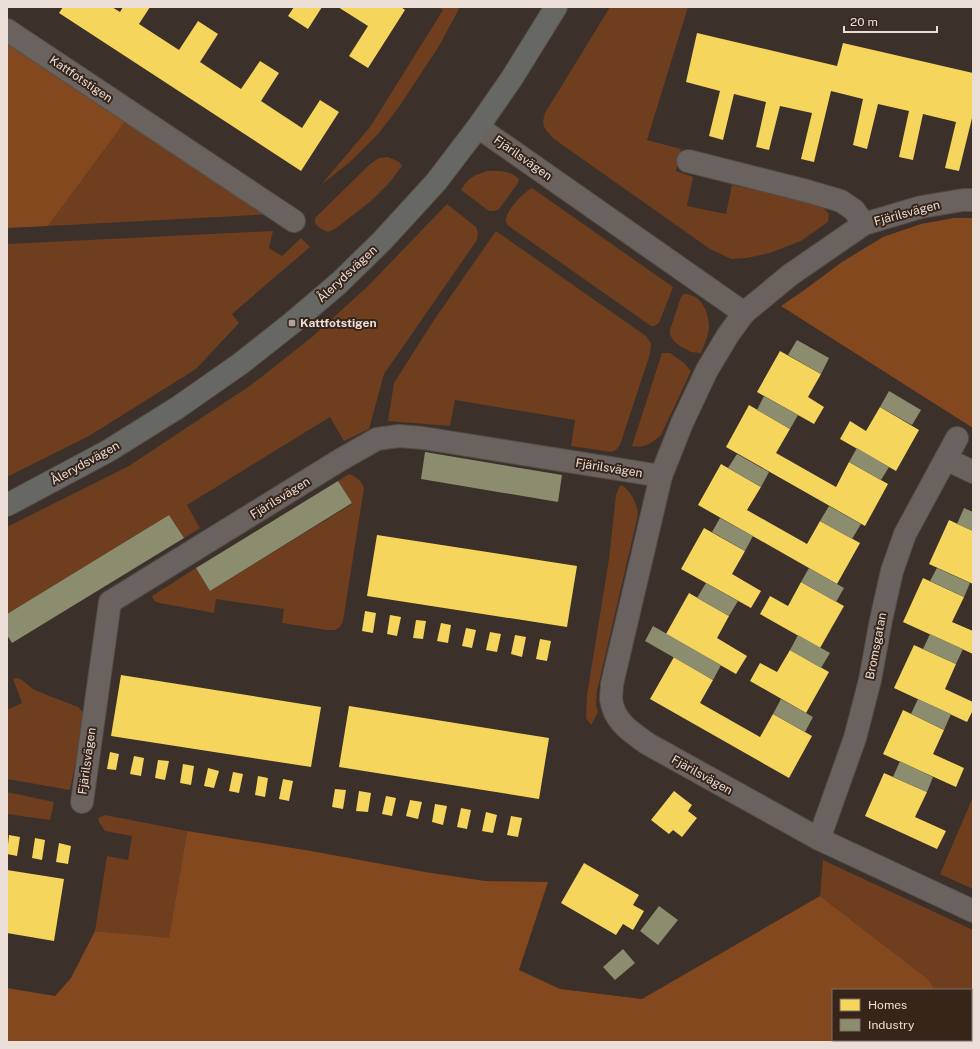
<svg xmlns="http://www.w3.org/2000/svg" width="980" height="1049" font-family="'Public Sans',sans-serif">
<rect width="100%" height="100%" fill="#3b302a"/>
<g fill="#6e3e1e">
<path d="M439 7H460L439 46 399 107 378 134 350 162 321 185 370 127 443 10Z"/>
<path d="M610 7H688L647 140 681 149 676 171 693 177 687 206 726 214 732 185 800 200 823 207 829 214 828 222 801 241 770 253 747 258 731 259 710 249 554 139C544 128 541 127 545 113Z"/>
<path d="M127 119 275 214 48 226Z"/>
<path d="M388 157 399 162 402 166 390 182 371 201 335 229 328 232 321 229 315 223V218L369 165 379 158Z"/>
<path d="M487 171C499 171 510 170 519 179L518 183 499 209 494 211H489L461 190C469 177 473 176 487 171Z"/>
<path d="M532 188 673 287 659 323 654 326H651L510 227C508 225 505 223 506 219 507 209 524 192 532 188Z"/>
<path d="M447 204 476 227 478 233 477 240 384 374 369 429 344 441 330 417 187 505 200 528 184 538 169 515 7 614V527L129 466 251 385 312 337 368 286Z"/>
<path d="M273 231 269 248 282 256 301 238 310 247 232 314 239 323 196 369 89 436 7 477V244Z"/>
<path d="M496 231 646 336 651 343 650 354 620 445 616 450 611 452 571 446 575 420 455 400 450 426 388 421 394 383 434 320Z"/>
<path d="M684 294C701 293 710 314 709 329 708 337 704 345 701 353L691 352 680 346 674 341 670 335V330L681 297Z"/>
<path d="M662 353H670L684 363 691 371 661 435C652 443 644 449 632 446Z"/>
<path d="M349 474C357 477 361 480 364 488L343 621 340 627 335 630H327L282 623 284 609 216 599 214 613 160 603C156 602 153 601 152 596L196 568 210 591 352 504 338 481Z"/>
<path d="M622 485C632 493 637 503 638 515L597 691 596 706 598 712 591 725 589 722 586 718 587 695 609 559 616 495 619 487Z"/>
<path d="M17 678 22 680 33 689 52 697 78 707 83 712 84 721 70 790 7 779V710L22 703 13 679Z"/>
<path d="M7 792 54 802 50 820 7 814Z"/>
<path d="M973 797V889L940 874Z"/>
<path d="M105 815 187 831 169 939 95 931 107 856 128 860 132 836 105 831 99 822 98 818Z"/>
<path d="M823 860 973 930V1042H966L965 1040H971V990H935L928 979 820 896Z"/>
</g>
<g fill="#84481e">
<path d="M7 44 16 47 127 119 48 226 7 228Z"/>
<path d="M954 218H973V428L781 306 803 291 842 262 883 237 921 224Z"/>
<path d="M187 831 311 851 425 872 485 881 548 882 519 970 560 989 642 999 820 896 928 979 935 990H833V1040H965L966 1042H7V988L55 996 71 978 95 931 169 938Z"/>
</g>
<g fill="#f6d55c">
<path d="M63 7H112L120 12 123 7H150L139 24 179 50 198 21 218 34 200 62 241 89 260 61 279 73 261 101 302 128 320 100 339 112 301 171 59 13Z"/>
<path d="M294 7H322L308 29 288 16Z"/>
<path d="M338 7H401L405 10 368 68 349 56 368 26Z"/>
<path d="M697 33 837 66 843 43 973 73V114L959 171 945 168 956 122 923 114 913 160 899 157 909 111 878 104 867 149 853 145 863 99 831 91 814 162 801 159 812 113 780 106 769 150 756 147 766 102 734 94 723 140 709 136 720 91 686 82Z"/>
<path d="M780 351 821 374 808 397 824 407 814 424 757 392Z"/>
<path d="M749 405 790 429 776 453 836 487 849 462 888 484 865 526 726 447Z"/>
<path d="M880 407 919 430 896 471 840 439 850 421 866 431Z"/>
<path d="M721 464 761 487 747 510 807 544 820 521 860 543 837 584 698 505Z"/>
<path d="M949 520 973 531V584L929 564Z"/>
<path d="M704 528 745 551 732 574 761 591 751 608 681 569Z"/>
<path d="M377 535 577 566 567 627 367 596Z"/>
<path d="M923 578 964 597 952 622 973 631V654L903 622Z"/>
<path d="M801 582 844 606 820 648 760 614 770 596 788 606Z"/>
<path d="M689 593 729 616 717 638 747 656 736 674 666 634Z"/>
<path d="M365 611 376 613 373 633 362 631Z"/>
<path d="M390 615 401 617 397 636 387 634Z"/>
<path d="M416 620 426 621 423 639 413 638Z"/>
<path d="M441 623 451 625 448 643 437 641Z"/>
<path d="M466 628 476 630 472 648 462 646Z"/>
<path d="M490 632 501 634 497 652 486 650Z"/>
<path d="M515 635 526 637 522 657 511 654Z"/>
<path d="M540 639 551 641 547 661 536 659Z"/>
<path d="M914 645 956 664 945 689 973 702V710L967 722 894 688Z"/>
<path d="M790 650 829 672 806 713 750 681 760 663 777 672Z"/>
<path d="M674 657 713 680 700 703 760 737 773 714 812 736 789 778 650 699Z"/>
<path d="M121 675 321 707 311 767 111 736Z"/>
<path d="M349 706 549 738 539 799 339 767Z"/>
<path d="M903 710 944 730 933 754 964 768 956 787 883 754Z"/>
<path d="M110 752 119 754 116 770 107 769Z"/>
<path d="M134 756 144 758 141 776 130 774Z"/>
<path d="M158 760 169 761 165 780 155 778Z"/>
<path d="M183 764 194 766 191 785 180 783Z"/>
<path d="M208 768 219 771 214 788 204 786Z"/>
<path d="M233 772 243 774 239 793 229 791Z"/>
<path d="M884 773 927 792 915 817 946 831 937 849 865 816Z"/>
<path d="M258 776 268 778 265 797 255 795Z"/>
<path d="M283 779 293 781 289 801 279 799Z"/>
<path d="M335 789 346 790 343 809 332 807Z"/>
<path d="M359 791 371 793 368 812 356 811Z"/>
<path d="M674 791 692 805 688 811 697 818 682 837 673 830 669 834 651 820Z"/>
<path d="M386 796 396 798 392 816 382 814Z"/>
<path d="M410 800 422 802 418 819 406 816Z"/>
<path d="M435 804 447 806 443 825 432 822Z"/>
<path d="M461 808 471 810 467 829 457 827Z"/>
<path d="M486 812 497 815 493 833 482 831Z"/>
<path d="M511 816 522 818 518 837 507 835Z"/>
<path d="M9 835 20 837 17 856 7 854Z"/>
<path d="M35 838 45 840 42 860 32 858Z"/>
<path d="M59 843 71 846 68 864 56 862Z"/>
<path d="M584 863 639 895 633 905 644 911 633 930 623 924 616 935 561 903Z"/>
<path d="M7 870 64 879 54 941 7 933Z"/>
</g>
<g fill="#8c8c6e">
<path d="M797 340 829 358 821 374 788 355Z"/>
<path d="M889 391 921 410 912 425 880 407Z"/>
<path d="M764 396 798 415 790 429 757 410Z"/>
<path d="M857 448 889 467 881 480 849 462Z"/>
<path d="M425 452 562 475 558 502 421 479Z"/>
<path d="M737 454 769 472 761 487 728 468Z"/>
<path d="M338 481 352 503 210 591 196 568Z"/>
<path d="M829 506 861 524 852 539 820 521Z"/>
<path d="M964 508 973 512V531L957 524Z"/>
<path d="M169 515 184 538 12 643 7 635V614Z"/>
<path d="M720 518 753 536 745 551 712 532Z"/>
<path d="M809 568 844 588 836 602 801 582Z"/>
<path d="M937 568 970 583 964 597 930 581Z"/>
<path d="M706 583 738 601 729 616 697 598Z"/>
<path d="M653 626 721 665 713 680 645 641Z"/>
<path d="M930 634 963 649 956 664 923 649Z"/>
<path d="M798 635 830 653 821 668 790 650Z"/>
<path d="M781 699 813 717 805 732 773 714Z"/>
<path d="M918 699 951 714 944 730 911 714Z"/>
<path d="M900 761 933 777 927 792 893 777Z"/>
<path d="M659 906 678 920 658 945 640 931Z"/>
<path d="M623 949 635 963 615 980 603 967Z"/>
</g>
<g fill="none" stroke-linecap="round" stroke-linejoin="round">
<g stroke="#554c47" stroke-width="24">
<g id="minor">
<path d="M7 30 294 221"/>
<path d="M478 127 744 313"/>
<path d="M688 161 807 191 841 201 854 210 864 224"/>
<path d="M973 200H963L921 207 864 224 790 275 744 313 728 335 707 370 682 423 661 476 612 684C612 689 611 694 611 699 614 722 631 732 648 744L819 839 973 911"/>
<path d="M946 459 973 472"/>
<path d="M82 802 110 602 340 460 377 439 399 436 423 438 661 476"/>
<path d="M819 839 855 738 870 680 881 620 892 571 905 534 957 438"/>
</g>
</g>
<g stroke="#554c47" stroke-width="24">
<path id="major" d="M7 505 108 451 177 408 240 364 292 323 339 283 382 241 436 182 478 127 512 78 556 7"/>
</g>
<use href="#minor" stroke="#6a625e" stroke-width="22"/>
<use href="#major" stroke="#676863" stroke-width="22"/>
</g>
<rect fill="#ada19a" stroke="#37251a" stroke-width="1.5" x="288" y="319" width="8" height="8" rx="2"/>
<g text-anchor="middle" stroke-width="4" stroke-linejoin="round" paint-order="stroke">
<g font-size="12" fill="#eaded7" stroke="#37251a">
<text transform="translate(81 79) rotate(34)" y="4">Kattfotstigen</text>
<text transform="translate(523 158) rotate(35)" y="4">Fjärilsvägen</text>
<text transform="translate(907 213) rotate(-15)" y="4">Fjärilsvägen</text>
<text transform="translate(347 274) rotate(-43)" y="4">Ålerydsvägen</text>
<text transform="translate(85 463) rotate(-29)" y="4">Ålerydsvägen</text>
<text transform="translate(609 468) rotate(9)" y="4">Fjärilsvägen</text>
<text transform="translate(280 498) rotate(-32)" y="4">Fjärilsvägen</text>
<text transform="translate(876 646) rotate(-79)" y="4">Bromsgatan</text>
<text transform="translate(87 761) rotate(-82)" y="4">Fjärilsvägen</text>
<text transform="translate(702 775) rotate(29)" y="4">Fjärilsvägen</text>
</g>
<g font-size="12" font-weight="bold" fill="#eaded7" stroke="#37251a" text-anchor="start">
<text x="300" y="327">Kattfotstigen</text>
</g>
</g>
<rect width="980" height="1049" fill="none" stroke="#eaded7" stroke-width="16"/>
<rect x="832" y="989" width="140" height="52" fill="#37251a" stroke="#7f6f66"/>
<rect x="840" y="999" width="20" height="12" fill="#f6d55c" stroke="#7f6f66"/>
<text x="868" y="1009" font-size="12" fill="#eaded7">Homes</text>
<rect x="840" y="1019" width="20" height="12" fill="#8c8c6e" stroke="#7f6f66"/>
<text x="868" y="1029" font-size="12" fill="#eaded7">Industry</text>
<path d="M844 26v6h93v-6" fill="none" stroke="#eaded7" stroke-width="2"/>
<text x="850" y="26" font-size="12" fill="#eaded7" stroke="#37251a" stroke-width="3" paint-order="stroke">20 m</text>
</svg>
